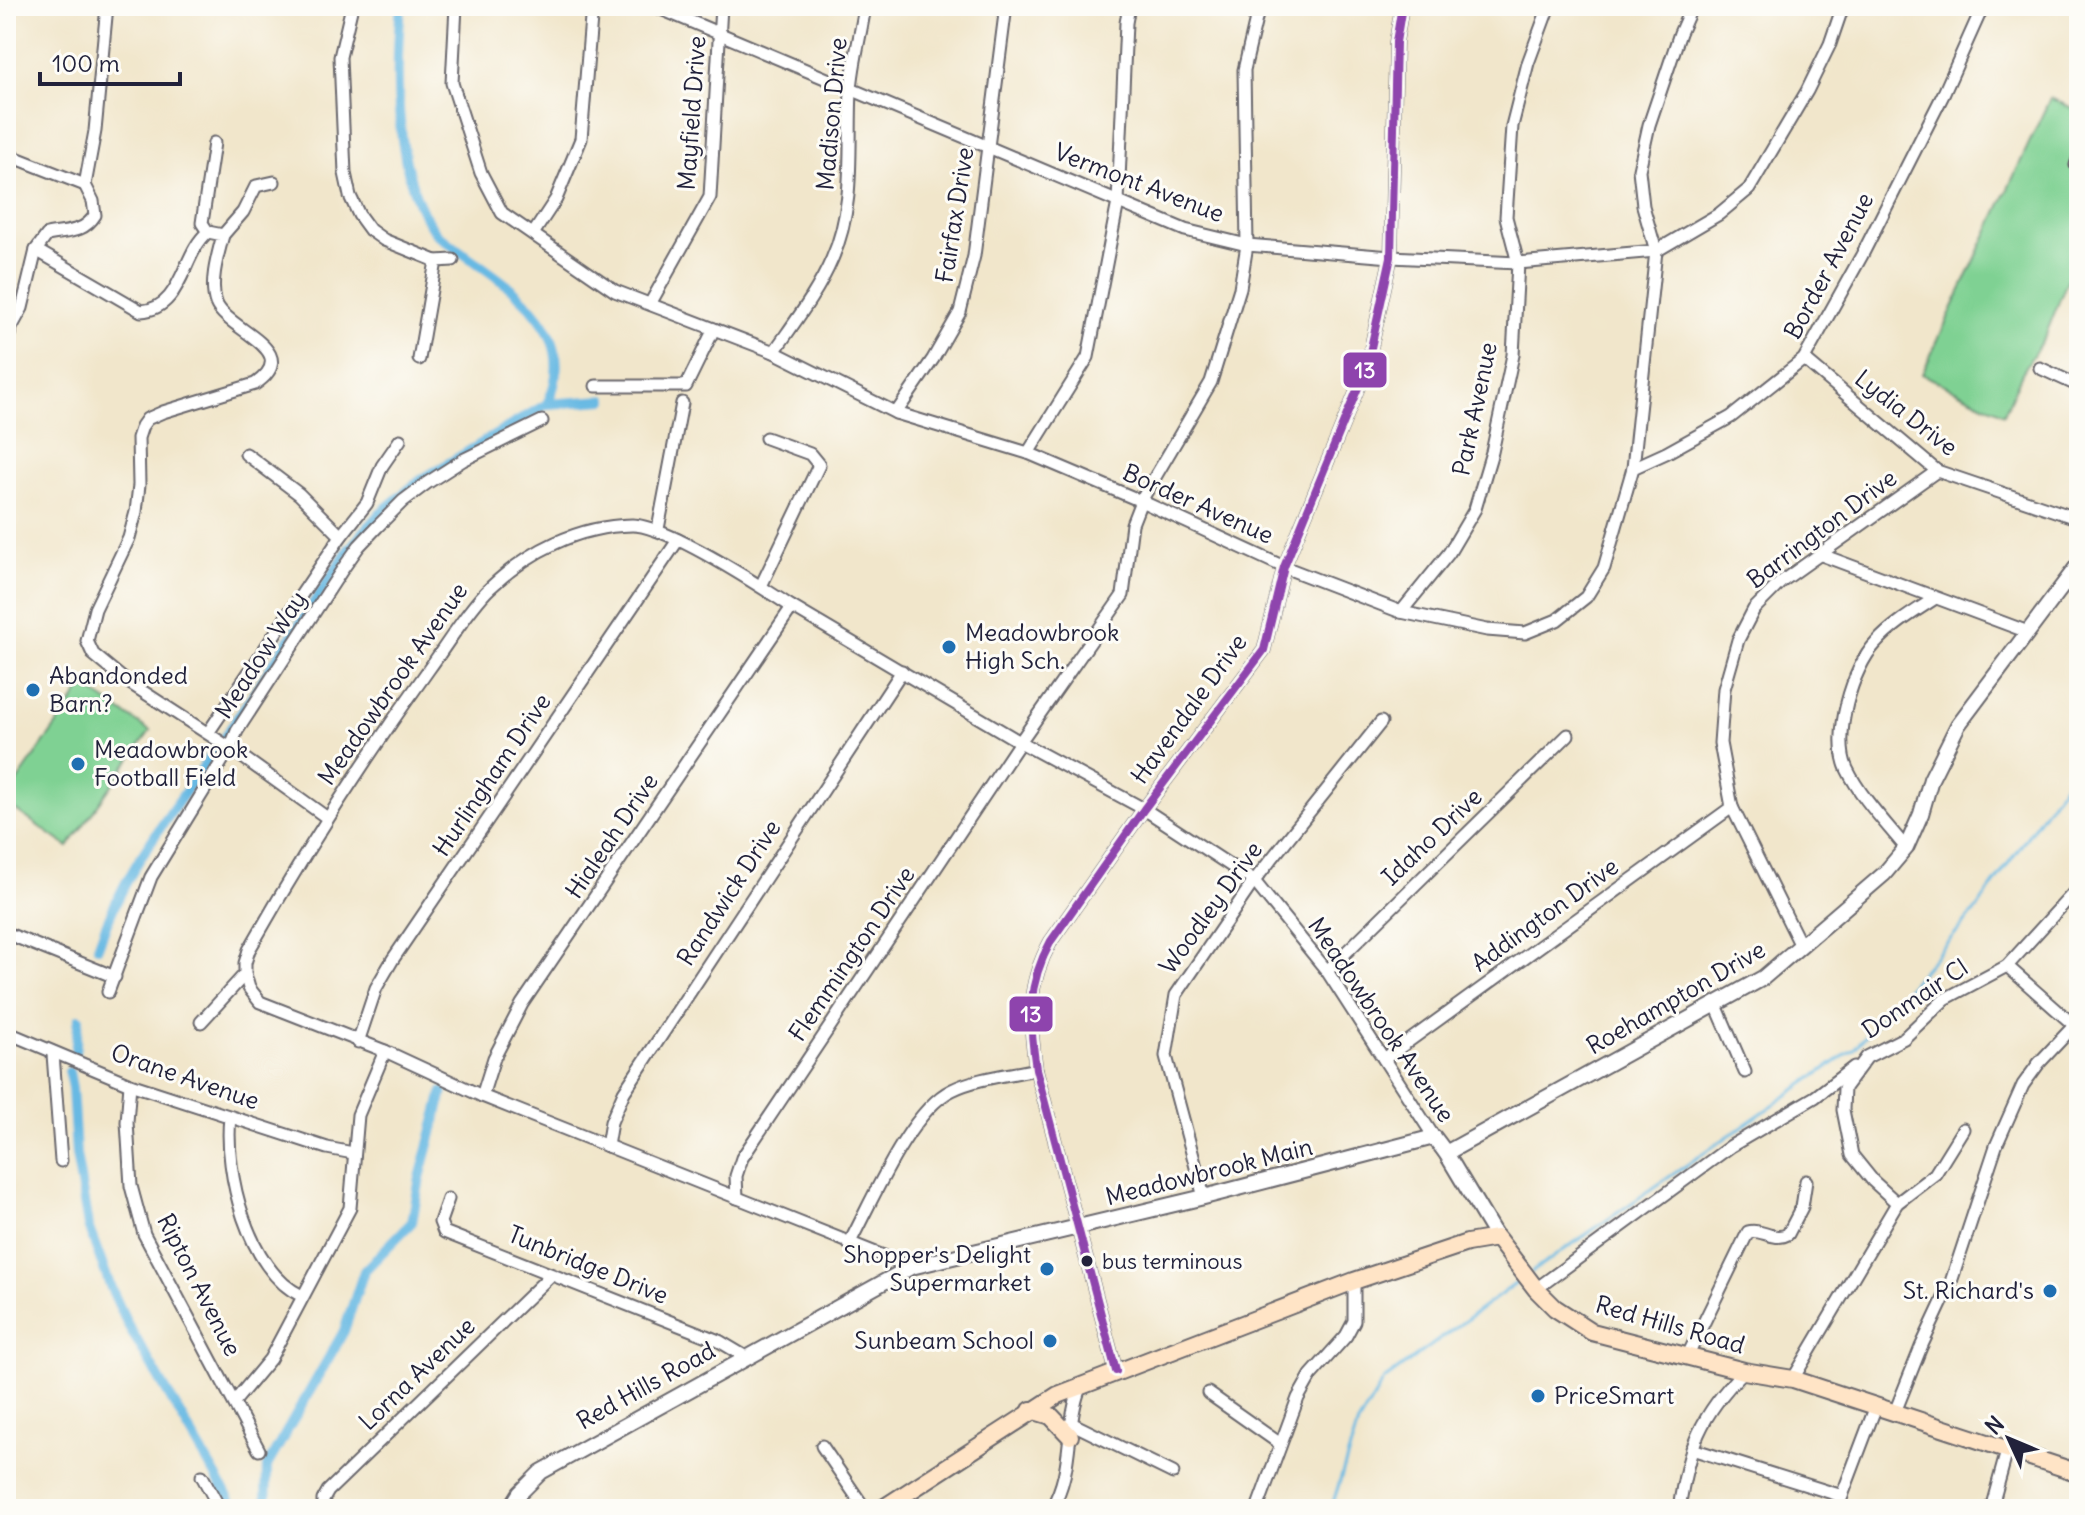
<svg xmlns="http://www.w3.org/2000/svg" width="2085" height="1515" font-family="Delius,sans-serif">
<rect width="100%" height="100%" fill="#fdfcf7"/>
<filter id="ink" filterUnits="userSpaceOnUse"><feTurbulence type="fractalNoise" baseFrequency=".0125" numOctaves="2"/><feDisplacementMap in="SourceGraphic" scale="16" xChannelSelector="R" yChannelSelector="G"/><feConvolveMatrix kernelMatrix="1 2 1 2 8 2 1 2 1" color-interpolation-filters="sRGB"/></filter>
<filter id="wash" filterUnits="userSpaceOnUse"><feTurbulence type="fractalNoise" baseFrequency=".006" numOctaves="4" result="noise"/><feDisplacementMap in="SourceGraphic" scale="32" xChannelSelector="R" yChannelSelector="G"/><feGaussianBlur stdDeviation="1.8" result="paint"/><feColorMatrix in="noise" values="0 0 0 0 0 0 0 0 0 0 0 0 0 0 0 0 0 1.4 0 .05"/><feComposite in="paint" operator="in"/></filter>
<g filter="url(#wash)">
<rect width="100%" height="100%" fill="#f1e6cb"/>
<g fill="#7fd193" stroke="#507a67" stroke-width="2">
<path d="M2050 98 2079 111V144L2070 167 2079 175V251L2046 334 2022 373 2004 414 1922 374Z"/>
<path d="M84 686 150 731 68 847 6 803V797Z"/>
</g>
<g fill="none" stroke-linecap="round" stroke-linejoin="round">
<g stroke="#68b9e3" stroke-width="3">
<path d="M1532 1272 1854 1049 1975 911 2079 763"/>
<path d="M1331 1509 1358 1424 1384 1380 1522 1279"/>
</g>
<g stroke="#68b9e3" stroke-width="10">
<path d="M401 6C395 71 393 183 438 235 490 276 588 321 547 404"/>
<path d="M225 737 349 549 380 513 419 481 547 404 604 400"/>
<path d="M98 947C122 873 169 816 213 753"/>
<path d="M75 1052 79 1019"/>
<path d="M69 1072 72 1088 76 1154 88 1226 111 1288 128 1325 235 1509"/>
<path d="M266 1509 267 1466 344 1331 364 1271 412 1222 420 1178 443 1092"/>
</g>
</g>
</g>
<g filter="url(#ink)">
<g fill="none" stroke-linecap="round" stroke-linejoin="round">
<g stroke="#6a676d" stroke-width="15">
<g id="minor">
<path d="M352 6 340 57 345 173 350 196 359 215 370 230 384 240 436 261 453 260"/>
<path d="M456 6 452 83 481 173 502 213 615 291 774 352 896 413 1028 453 1141 501 1284 567 1401 612 1487 630 1525 633 1557 620 1586 597 1604 568 1633 468 1666 453 1731 417 1804 359 1862 255 1944 93 1983 6"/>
<path d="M654 6 1185 230 1247 245 1391 257 1518 263 1656 251 1719 214 1749 189 1807 91 1830 44 1843 6"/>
<path d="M6 154 85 185"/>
<path d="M2079 156 2076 165 2079 169"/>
<path d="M85 185 93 201 95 215C84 233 67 231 47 235L36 250 141 311C183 309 182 253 208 232"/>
<path d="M85 185 95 131 107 6"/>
<path d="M208 232 223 235C218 254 209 283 216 303 227 331 305 350 255 384L163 412 147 419 142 426 138 438 139 485 136 512 129 538 95 609 87 641 93 654 122 678 230 748 326 817"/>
<path d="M208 232 202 223 214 143"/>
<path d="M533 234 556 199 581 139 592 6"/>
<path d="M223 235 243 212 256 186 274 182"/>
<path d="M650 304 710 197 721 6"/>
<path d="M6 345 11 328 22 308 36 250"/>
<path d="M774 352C794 323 818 292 832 259 856 205 848 147 851 90 853 62 861 34 865 6"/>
<path d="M419 359 436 261"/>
<path d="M1804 359 1937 471 2079 519"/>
<path d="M2040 368 2079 386"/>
<path d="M596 386H686L714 329"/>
<path d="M896 413 933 359 960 312 974 256 1006 6"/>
<path d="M1028 453 1088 357 1118 202 1126 23 1129 6"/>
<path d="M246 454 299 494 341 536"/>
<path d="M1633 468 1656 251 1643 206 1639 170 1649 125 1680 33 1692 6"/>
<path d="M658 529 682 403"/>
<path d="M1819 554 2028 632"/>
<path d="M761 586 819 465 810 454 766 438"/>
<path d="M1401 612 1449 553 1475 509 1492 452 1513 355 1518 263 1506 217 1512 126 1528 63 1549 6"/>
<path d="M208 733 341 536 367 503 382 466 400 440"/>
<path d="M1906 848C1886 823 1861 798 1847 769 1832 737 1852 668 1876 643 1892 625 1914 612 1934 599"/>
<path d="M6 933 115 977"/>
<path d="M1801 946 1732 807 1720 743 1724 689 1738 640 1754 609 1781 582 1937 471"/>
<path d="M2007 966 2076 1027"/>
<path d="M1327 971 1568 735"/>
<path d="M108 992 151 877 230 748 237 731 342 570 359 546 377 527 403 501 427 483 463 460 542 421"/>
<path d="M1716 1005 1745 1072"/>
<path d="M201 1022 245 974"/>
<path d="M6 1032 130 1084 327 1148 353 1153"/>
<path d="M358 1042 376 988 393 959 678 540"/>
<path d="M53 1054 61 1161"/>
<path d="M1384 1059 1732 807"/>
<path d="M130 1084 127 1122 131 1186 144 1234 259 1450"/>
<path d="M482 1096 494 1058 522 1004 792 607"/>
<path d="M230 1117C224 1172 248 1271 302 1296"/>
<path d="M607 1146 611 1122 624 1092 902 671"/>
<path d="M1204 1197 1166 1056 1176 995 1254 881 1381 722"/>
<path d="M737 1198 736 1176 742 1158 1020 742 1123 595 1132 524 1141 501 1211 382 1240 288 1247 245 1244 70 1259 6"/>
<path d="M448 1199 440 1222 444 1232 719 1341 746 1357"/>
<path d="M1897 1203 1873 1181 1852 1155 1843 1110 1844 1088 1867 1057 1904 1038 1945 999 2007 966 2079 887"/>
<path d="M849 1244C871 1203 910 1110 952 1090 976 1078 1009 1075 1036 1069"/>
<path d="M911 1267 482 1096 385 1051 260 1002 249 988 245 974V963L249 950C305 851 363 761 429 669 446 646 471 605 491 587 529 551 578 526 632 525 667 525 760 586 792 607L1020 742 1144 809 1254 881 1327 971 1434 1137"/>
<path d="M1536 1289 1731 1146 1815 1097 1854 1067"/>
<path d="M1688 1355 1748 1232C1761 1228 1774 1242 1788 1234L1802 1207 1806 1181"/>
<path d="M1116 1371 1036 1069C1029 1020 1026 986 1051 941L1144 809 1264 650 1284 567 1367 366 1391 257 1396 42 1402 6"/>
<path d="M1793 1379 1897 1203 1935 1174 1963 1129"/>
<path d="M1208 1393 1279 1443"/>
<path d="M235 1401 270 1359 350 1208 358 1115 385 1051"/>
<path d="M1895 1412 1921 1347 1950 1285 1996 1146 2023 1085 2039 1063 2071 1029 2076 1027"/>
<path d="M1071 1423 1173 1473"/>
<path d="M822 1446 865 1509"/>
<path d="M1692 1449 1842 1496"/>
<path d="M202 1476 220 1509"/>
<path d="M323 1509V1500L328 1491 550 1276"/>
<path d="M1051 1509C1075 1469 1064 1427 1081 1385"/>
<path d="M1257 1509 1298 1398 1311 1375 1346 1336 1354 1321V1281"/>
<path d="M1679 1509C1688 1448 1700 1415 1744 1371"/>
<path d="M1837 1509 1876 1406"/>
<path d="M1991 1509 2007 1451"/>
</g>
</g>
<g stroke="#6a676d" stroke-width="18">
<g id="tertiary">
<path d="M1446 1153 1763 978 1884 874 1906 848 1921 814 1931 779 1958 725 2079 564"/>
<path d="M510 1509 520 1493 541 1472 911 1267 1204 1197 1434 1137 1446 1153 1497 1238"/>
</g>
</g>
<g stroke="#6a676d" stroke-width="20">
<g id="secondary">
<path d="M1031 1410 1051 1416 1070 1436"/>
<path d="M882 1509 1058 1395 1354 1281 1467 1243 1497 1238 1536 1289 1555 1308 1592 1332 1744 1371 1793 1379 2079 1473"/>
</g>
</g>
<use href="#minor" stroke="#fff" stroke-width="11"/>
<use href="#tertiary" stroke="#fff" stroke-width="14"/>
<use href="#secondary" stroke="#ffe4c6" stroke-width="16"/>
<g stroke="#fdfcf7" stroke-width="14">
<path id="bus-1" d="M1116 1371 1036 1069C1029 1020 1026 986 1051 941L1144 809 1264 650 1284 567 1367 366 1391 257 1396 42 1402 6"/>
</g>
<use href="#bus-1" stroke="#8e44ad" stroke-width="8"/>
</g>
</g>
<g fill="#1f6fb2" stroke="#fdfcf7" stroke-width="3">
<circle cx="949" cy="647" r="8"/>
<circle cx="33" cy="690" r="8"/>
<circle cx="78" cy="764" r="8"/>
<circle cx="1047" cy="1269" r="8"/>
<circle cx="2050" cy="1291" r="8"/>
<circle cx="1050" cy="1341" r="8"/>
<circle cx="1538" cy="1396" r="8"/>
</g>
<circle fill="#22223b" stroke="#fdfcf7" stroke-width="3" cx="1087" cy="1261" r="7"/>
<g text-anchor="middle" stroke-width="6" stroke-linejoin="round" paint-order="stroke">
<g font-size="22" fill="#22223b" stroke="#fdfcf7" text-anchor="start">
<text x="1102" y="1269">bus terminous</text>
</g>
<g font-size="24" fill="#22223b" stroke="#fdfcf7">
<text transform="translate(692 113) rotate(-86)" y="8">Mayfield Drive</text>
<text transform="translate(832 114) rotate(-85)" y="8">Madison Drive</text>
<text transform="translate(1139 183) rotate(21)" y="8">Vermont Avenue</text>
<text transform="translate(955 215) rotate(-81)" y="8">Fairfax Drive</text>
<text transform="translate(1829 266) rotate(-62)" y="8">Border Avenue</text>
<text transform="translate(1475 409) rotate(-78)" y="8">Park Avenue</text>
<text transform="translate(1906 413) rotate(38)" y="8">Lydia Drive</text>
<text transform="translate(1198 504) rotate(24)" y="8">Border Avenue</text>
<text transform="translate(1822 529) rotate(-37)" y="8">Barrington Drive</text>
<text transform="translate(261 655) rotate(-57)" y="8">Meadow Way</text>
<text transform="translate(393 684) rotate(-55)" y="8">Meadowbrook Avenue</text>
<text transform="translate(1189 709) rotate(-54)" y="8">Havendale Drive</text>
<text transform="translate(492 775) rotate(-56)" y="8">Hurlingham Drive</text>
<text transform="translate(612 836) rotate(-56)" y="8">Hialeah Drive</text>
<text transform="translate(1432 837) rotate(-44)" y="8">Idaho Drive</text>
<text transform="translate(729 893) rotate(-57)" y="8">Randwick Drive</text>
<text transform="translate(1211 908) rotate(-54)" y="8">Woodley Drive</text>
<text transform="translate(1545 915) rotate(-36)" y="8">Addington Drive</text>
<text transform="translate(852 954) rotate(-56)" y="8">Flemmington Drive</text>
<text transform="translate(1676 998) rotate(-30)" y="8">Roehampton Drive</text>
<text transform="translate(1915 999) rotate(-34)" y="8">Donmair Cl</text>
<text transform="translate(1381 1020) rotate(56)" y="8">Meadowbrook Avenue</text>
<text transform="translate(185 1077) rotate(19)" y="8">Orane Avenue</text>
<text transform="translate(1209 1172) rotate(-14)" y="8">Meadowbrook Main</text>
<text transform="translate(588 1265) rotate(22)" y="8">Tunbridge Drive</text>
<text transform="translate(199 1285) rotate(63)" y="8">Ripton Avenue</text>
<text transform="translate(1670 1325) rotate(16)" y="8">Red Hills Road</text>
<text transform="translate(417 1374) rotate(-44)" y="8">Lorna Avenue</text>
<text transform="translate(646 1386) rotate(-29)" y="8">Red Hills Road</text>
</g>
<g font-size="24" fill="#22223b" stroke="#fdfcf7" text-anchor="start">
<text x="965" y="641">Meadowbrook<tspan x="965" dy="28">High Sch.</tspan></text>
<text x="49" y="684">Abandonded<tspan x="49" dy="28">Barn?</tspan></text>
<text x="94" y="758">Meadowbrook<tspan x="94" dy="28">Football Field</tspan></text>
<text x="1031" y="1263" text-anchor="end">Shopper's Delight<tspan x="1031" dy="28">Supermarket</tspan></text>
<text x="2034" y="1299" text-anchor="end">St. Richard's</text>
<text x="1034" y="1349" text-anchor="end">Sunbeam School</text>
<text x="1554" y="1404">PriceSmart</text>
</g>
</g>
<g stroke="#fdfcf7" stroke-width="3">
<rect x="1342" y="351" width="46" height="38" rx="8" fill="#8e44ad"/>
<rect x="1008" y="995" width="46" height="38" rx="8" fill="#8e44ad"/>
</g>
<g font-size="22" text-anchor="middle" font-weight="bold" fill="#fff">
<text x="1365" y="378">13</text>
<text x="1031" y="1022">13</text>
</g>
<rect width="2085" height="1515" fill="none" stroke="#fdfcf7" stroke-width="32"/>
<g transform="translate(2009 1439) rotate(314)" stroke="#fdfcf7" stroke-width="6" paint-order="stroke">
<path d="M0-6L14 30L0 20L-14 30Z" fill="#22223b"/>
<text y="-12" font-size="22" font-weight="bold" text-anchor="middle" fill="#22223b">N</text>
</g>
<path d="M40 72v12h140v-12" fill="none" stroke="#22223b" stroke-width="4"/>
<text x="52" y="72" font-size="24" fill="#22223b" stroke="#fdfcf7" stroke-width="6" paint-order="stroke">100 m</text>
</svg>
